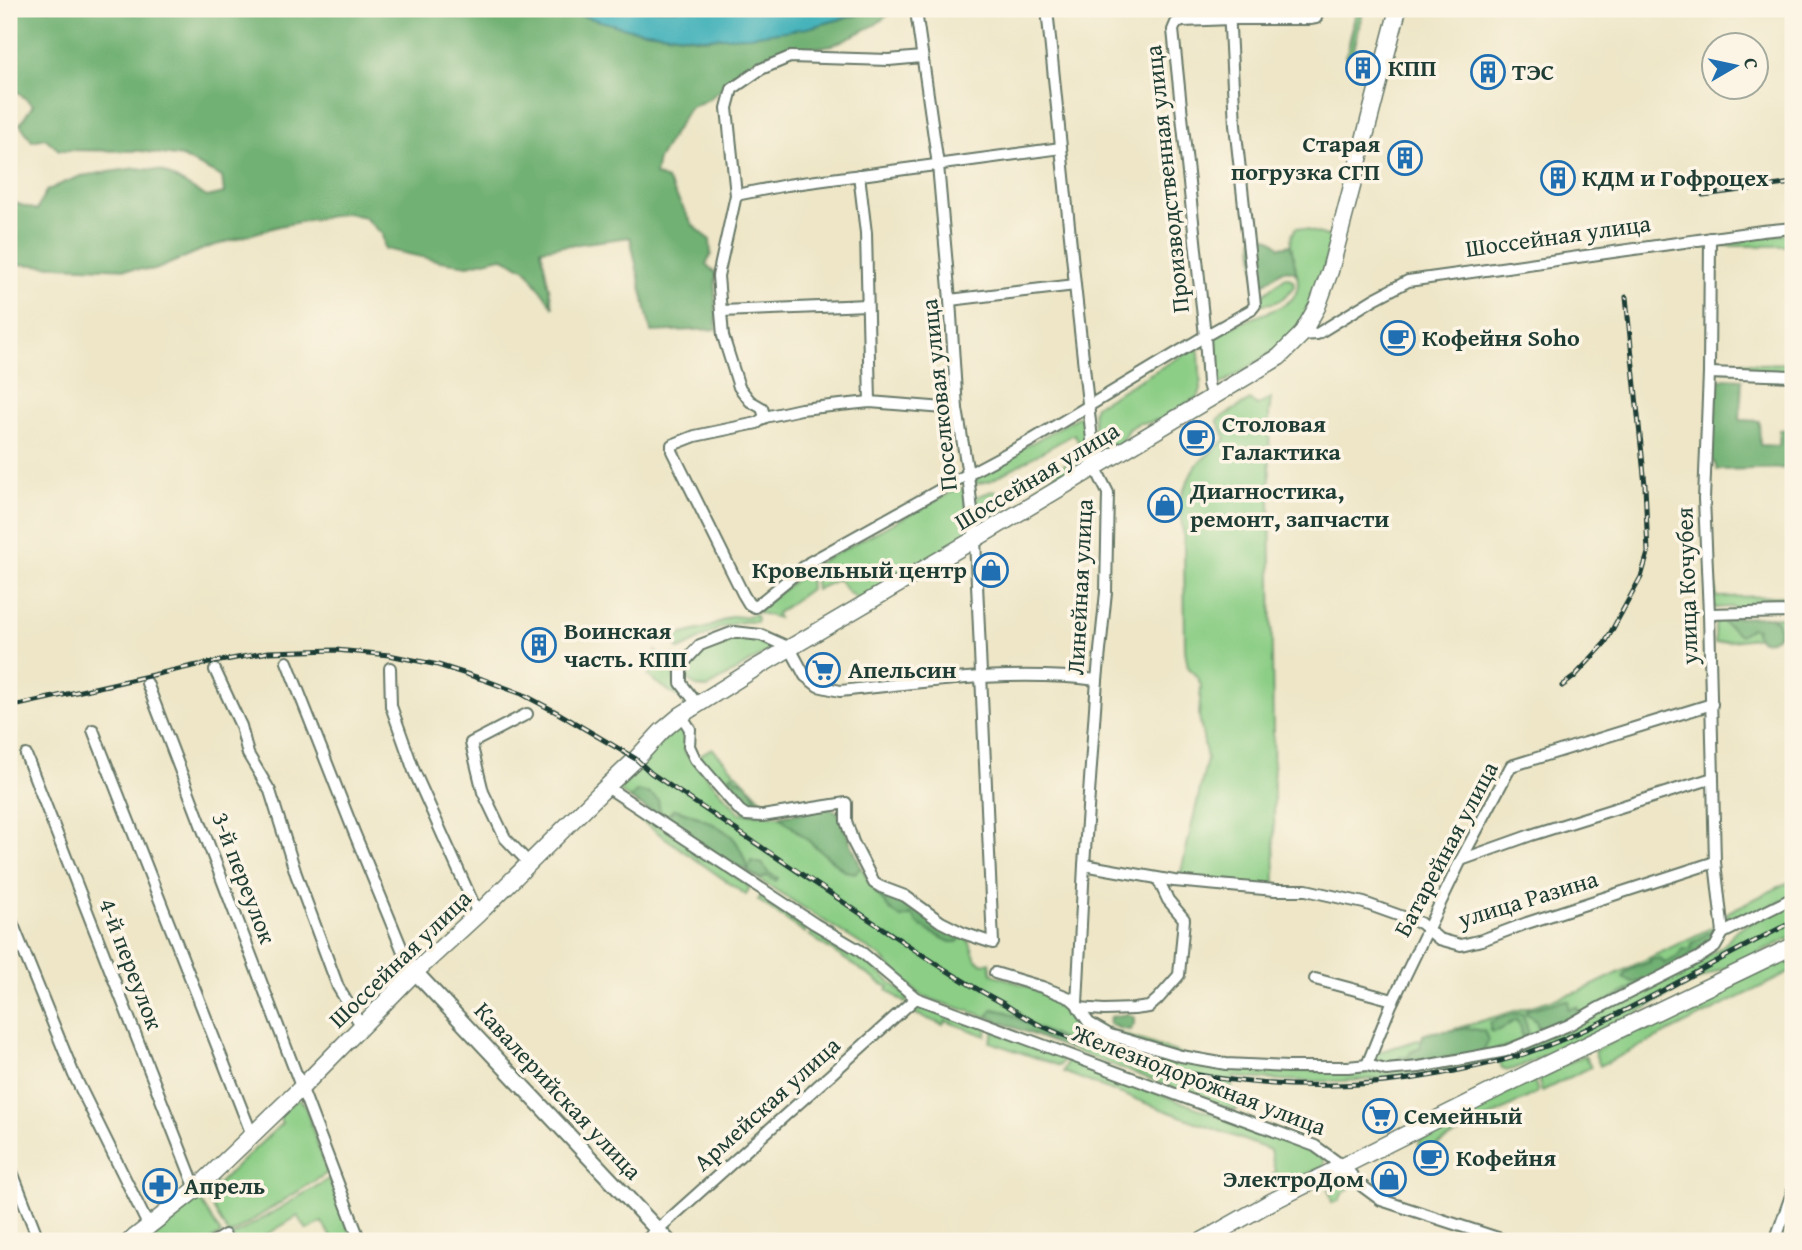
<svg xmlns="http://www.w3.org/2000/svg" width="1802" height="1250" font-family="'Gentium Book Plus',serif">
<rect width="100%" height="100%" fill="#fcf5e5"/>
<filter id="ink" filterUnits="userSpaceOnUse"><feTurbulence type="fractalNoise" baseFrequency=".0143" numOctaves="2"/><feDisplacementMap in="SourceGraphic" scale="14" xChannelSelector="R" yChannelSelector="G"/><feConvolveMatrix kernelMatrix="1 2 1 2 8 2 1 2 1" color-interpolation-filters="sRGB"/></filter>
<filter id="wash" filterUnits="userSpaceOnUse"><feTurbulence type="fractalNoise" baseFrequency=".00686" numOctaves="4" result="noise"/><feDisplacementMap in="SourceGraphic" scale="28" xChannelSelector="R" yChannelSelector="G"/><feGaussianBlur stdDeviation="1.57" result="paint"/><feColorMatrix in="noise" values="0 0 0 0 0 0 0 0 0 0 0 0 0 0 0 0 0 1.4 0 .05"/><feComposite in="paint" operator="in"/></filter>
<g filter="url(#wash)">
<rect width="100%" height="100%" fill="#eee6c7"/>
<g fill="#8cce86" stroke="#56865d" stroke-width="2">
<path d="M1297 227 1331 237C1327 256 1324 277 1316 295 1297 342 1264 358 1223 383L1216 385C1210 378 1211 369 1211 359 1211 354 1210 348 1211 343 1217 325 1277 314 1292 299 1308 282 1286 256 1292 236 1292 234 1296 228 1297 227Z"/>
<path d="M1793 233V246H1715V242Z"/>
<path d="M1286 277 1293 280 1294 286C1286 298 1276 305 1262 304L1261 296Z"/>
<path d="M1195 348 1198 349 1199 352 1201 390 1198 397 1161 419 1147 423H1139L1128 429 1121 443 1103 454 1095 451 1093 411 1095 406Z"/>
<path d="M1711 359 1760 364 1793 363V371L1717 370 1713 367Z"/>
<path d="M1271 398 1269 413 1275 890 1174 881 1181 872 1207 759 1199 716 1201 686 1198 678 1188 667 1185 650 1184 541 1179 500 1195 466 1226 439 1217 420 1250 400 1257 406Z"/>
<path d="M1085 413 1087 456 1086 463C1076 471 1063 480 1050 481L1059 468 1085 453 1074 434 990 481 975 484 973 477 980 472Z"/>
<path d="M959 488 962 489 964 492 969 529 967 534 859 600 848 592 838 579 816 590 814 571 816 564Z"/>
<path d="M995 490 1005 507 1004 512 982 524 978 519 976 497Z"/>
<path d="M806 572 809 574 810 589 776 614 778 618 759 613 757 609Z"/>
<path d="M1710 579 1715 580 1716 597 1793 596V608H1739L1730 607 1715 608 1713 605Z"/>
<path d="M755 614 757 619 756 622C719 620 710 637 679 650L672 637 710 627 732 616 743 617Z"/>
<path d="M1793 617V633L1715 643V626L1717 621 1722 618Z"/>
<path d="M734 637 762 642 775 647 707 688C699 688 692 686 688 678 679 657 719 642 734 637Z"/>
<path d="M656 651 661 660H665L674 655C675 663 671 671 674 680 676 686 680 692 682 698L673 694 648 676 654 666Z"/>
<path d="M678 728 683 729 685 732 684 749 687 755 740 813 779 816 844 871 861 867C871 886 883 905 901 918L912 913C922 934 943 937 965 937L970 943 976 960 984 964 990 962 992 974 1070 1001 1085 1022 1216 1065 1360 1073 1384 1072 1489 1056 1714 952 1724 945 1736 930 1793 901V937L1693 982 1641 1011 1578 1041 1514 1069 1508 1070 1502 1068 1497 1059C1451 1068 1405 1077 1359 1080 1318 1083 1275 1080 1234 1077L1229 1103 1239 1106 1236 1111 1069 1049 1071 1044 1034 1027 1007 1012 993 1009 988 1017 923 997 903 980 881 957 749 873C745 862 741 847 733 838 721 825 691 813 674 809L664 819 630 799 616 788 672 732Z"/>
<path d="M712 748 765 803 797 800V807L750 813 744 811 699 758 700 755Z"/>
<path d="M613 795 748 885 749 889 746 895 606 796Z"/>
<path d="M1793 880V896L1744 919 1729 920 1725 916 1728 912Z"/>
<path d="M764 893 806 921 807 927 805 933 758 900Z"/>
<path d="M1719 924V933L1714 944 1592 1009 1508 1047 1452 1058 1386 1065 1381 1064 1377 1061 1375 1053 1581 991Z"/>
<path d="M815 928 858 954 908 997V1001L905 1003 887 990 889 987 882 984 809 935Z"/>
<path d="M1785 958 1793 971 1600 1066 1594 1051Z"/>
<path d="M920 1004 987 1027 986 1036 946 1021 943 1025 908 1011 916 1005Z"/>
<path d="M994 1031 1064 1056 1060 1066 990 1042Z"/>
<path d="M1584 1055 1591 1067 1542 1091 1538 1079Z"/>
<path d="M1068 1060 1319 1153 1324 1158V1167L1278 1185 1272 1176 1275 1171 1270 1150 1063 1072 1066 1063Z"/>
<path d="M1534 1080 1538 1092 1422 1153 1419 1145 1420 1140 1444 1132 1482 1104Z"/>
<path d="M296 1099 303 1102 305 1106 327 1173 229 1235 203 1192 212 1181 217 1185 282 1123 279 1116Z"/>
<path d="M1347 1178 1354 1183 1353 1185 1342 1194 1339 1201 1332 1203 1329 1188 1332 1184Z"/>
<path d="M329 1179 353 1241H333L322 1222 307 1230 298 1216 256 1241H234L231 1237Z"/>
<path d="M194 1198 201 1202 221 1234 210 1241H148L176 1219 174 1214Z"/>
</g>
<g fill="#71b173" stroke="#487754" stroke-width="2">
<path d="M9 9H557L630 29 703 39 808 28 881 9H896L875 25 833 45 788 52 738 78 707 100 689 108 658 159 655 175 667 180 693 225 710 240 711 255 706 265 716 273 715 294 717 329 651 332 630 237 541 249 553 307 526 269 501 257 468 265 440 261 385 249 382 234 364 217 347 213 279 226 206 248 155 270 9 264V201L37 210 46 191 61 184 81 176 136 168 162 171 207 197 224 193 222 177 182 157 141 151 59 150 45 138 32 141 20 124 33 105 13 88 9 86Z"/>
<path d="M1356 11 1363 12 1353 54 1350 60 1346 57Z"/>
<path d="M1254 236C1265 236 1273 238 1280 247L1291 245 1297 275 1293 271 1283 270 1262 285H1259L1256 280 1253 241Z"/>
<path d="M1725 378 1742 379 1740 420 1759 421 1760 445 1779 446 1780 430 1793 429V468L1717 470 1715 464 1709 457 1714 381Z"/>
<path d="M1770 617 1777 621 1779 629 1777 637 1771 640 1761 641 1755 633 1757 629 1751 628 1740 635 1724 623 1722 618Z"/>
<path d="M733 774 736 779C750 782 759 796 756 810H749C734 797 727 797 730 776Z"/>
<path d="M637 791 650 794 658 800 661 817 630 799Z"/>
<path d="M829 808 838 812 861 867 855 873 845 871 779 816Z"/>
<path d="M674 809C690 813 723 826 734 839 741 847 745 860 748 870L751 861 763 864 768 873 778 878 775 881 766 876 761 879 704 847 664 819Z"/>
<path d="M883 891 893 893 962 937 957 942H950L930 932 917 923 912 914 910 916 901 918 889 909 878 894Z"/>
<path d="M1708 933 1713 935 1712 941 1709 945C1693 954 1650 982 1634 982 1632 982 1625 979 1623 978L1625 973 1631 969 1650 962V960L1660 958 1664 963C1671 961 1679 957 1682 949L1691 950 1692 943Z"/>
<path d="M1561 1001H1569L1568 1009 1577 1007 1580 1014 1561 1023 1538 1028 1536 1021 1526 1013V1010Z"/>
<path d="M993 1009 1007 1012 1034 1027 1071 1043 1069 1049 988 1017Z"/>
<path d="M1523 1013 1529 1035 1527 1037 1522 1036 1521 1028 1516 1020C1507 1024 1501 1033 1490 1031V1023C1500 1017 1511 1014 1523 1013Z"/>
<path d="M1128 1014 1134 1017V1024L1130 1030 1121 1029 1109 1024 1110 1017Z"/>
<path d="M1467 1028 1484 1031 1488 1039 1485 1048 1481 1052 1448 1058 1400 1061 1398 1058 1401 1056 1408 1057 1411 1052 1420 1048 1423 1035C1436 1028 1452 1033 1467 1028Z"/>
</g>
<path fill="#40b1b9" stroke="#307776" stroke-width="2" d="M556 9H878L807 28 750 36 702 38 630 29Z"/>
</g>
<g filter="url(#ink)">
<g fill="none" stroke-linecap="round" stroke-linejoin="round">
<g stroke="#677867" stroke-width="14">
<g id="minor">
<path d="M1047 9 1075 285 1095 467 1108 493 1106 592 1097 680 1084 865 1077 1004"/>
<path d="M859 175 866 233 870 402"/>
<path d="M736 195 787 185 1061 148"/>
<path d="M1710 238 1709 373 1704 499 1709 614 1715 862 1723 933"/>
<path d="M950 300 1075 285"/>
<path d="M721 311 867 305"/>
<path d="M1301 335 1317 334 1374 299 1408 281 1762 231 1793 228"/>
<path d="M1709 373 1793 376"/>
<path d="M1212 397 1208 384 1205 336 1173 30 1176 23 1183 21 1230 19H1310L1316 18 1318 9"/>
<path d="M957 409 870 402 801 409 765 417 757 423 695 436 672 445V451L743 594 749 604 755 607 810 562 968 474 1032 440 1205 336 1251 310 1255 305 1235 125 1229 9"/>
<path d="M765 417 762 408 750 401 739 387 723 336 718 276 736 195 727 108 732 89 761 69 790 57 889 60 922 57"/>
<path d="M1709 614 1793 612"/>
<path d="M287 662 354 832 402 949 415 972"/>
<path d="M390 668 391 706 414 771 478 914"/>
<path d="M215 670 241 726 248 754 270 791 296 874 338 987 362 1027"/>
<path d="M147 683 360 1241"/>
<path d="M697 704 681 683V669L687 659 700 645 734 632 761 635 790 648 805 676 818 686 840 691C926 682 1010 669 1097 680"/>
<path d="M527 714 471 743 483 792 505 838 529 863"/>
<path d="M681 715 690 729 689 746 695 759 740 811 746 815 762 816 846 803V821L853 842 874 883 881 887 905 896 941 922 963 933 993 943 975 539 968 474 957 409 950 300 938 165 916 11"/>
<path d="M93 730 252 1135"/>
<path d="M26 755 196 1189"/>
<path d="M607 787 815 924 859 950 916 998 1315 1146 1344 1167 1362 1186 1381 1200 1507 1241"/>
<path d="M1461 860 1531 835 1713 778"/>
<path d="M1084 865 1174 881 1275 890H1306L1364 903 1420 923 1439 939 1461 945 1482 940 1527 923 1715 862"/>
<path d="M9 915 74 1075 149 1227"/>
<path d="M995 973 1042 987 1070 998 1077 1004 1080 1010 1089 1023 1110 1035 1181 1056 1226 1064 1288 1067H1348L1367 1065 1386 1070 1419 1067 1506 1051 1569 1025 1597 1009 1698 958 1715 947 1723 933 1793 898"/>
<path d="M1315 979 1393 1000"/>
<path d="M1079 1008 1104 1010 1134 1009 1149 1007 1158 999 1179 975 1184 919 1168 900 1158 879"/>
<path d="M1367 1065 1391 1005 1461 860 1511 766 1712 704"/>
<path d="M9 1164 39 1241"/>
<path d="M215 1241 225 1235"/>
<path d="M645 1241 916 998"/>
<path d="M1775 1241 1793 1190"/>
</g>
</g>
<g stroke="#677867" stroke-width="18">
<path id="tertiary" d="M415 972 668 1241"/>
</g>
<g stroke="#677867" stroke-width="19">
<g id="secondary">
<path d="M130 1241 196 1189 302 1087 415 972 478 914 600 793 636 759 662 731 681 715 754 669 975 539 1279 357 1301 335 1317 307 1330 271 1398 9"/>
<path d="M1202 1241 1271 1202 1533 1071 1793 946"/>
</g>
</g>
<use href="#minor" stroke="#fff" stroke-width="10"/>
<use href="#tertiary" stroke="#fff" stroke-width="14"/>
<use href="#secondary" stroke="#fff" stroke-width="16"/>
<g stroke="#1f3d34" stroke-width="5">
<g id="rail">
<path d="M1703 195 1793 183"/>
<path d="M1562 686 1574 677 1605 643 1641 577 1648 553 1645 485 1626 297"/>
<path d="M9 707 193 666 269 652 336 650 389 655 438 665 482 679 522 694 558 713 636 759 651 773C723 821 795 869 867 918 912 948 957 979 1006 1005 1018 1013 1031 1021 1044 1027 1169 1083 1306 1099 1440 1074 1469 1068 1499 1063 1527 1053 1620 1021 1704 964 1793 922"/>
</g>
</g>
<use href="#rail" stroke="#fcf5e5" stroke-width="2.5" stroke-dasharray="8" stroke-linecap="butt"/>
</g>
</g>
<defs>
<g id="building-ring" transform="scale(1.75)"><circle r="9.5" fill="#fcf5e5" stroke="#1f6fb2" stroke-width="1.5"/><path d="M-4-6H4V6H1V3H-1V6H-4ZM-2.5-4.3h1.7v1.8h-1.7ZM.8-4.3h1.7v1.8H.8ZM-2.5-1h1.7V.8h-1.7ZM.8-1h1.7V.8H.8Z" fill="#1f6fb2"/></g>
<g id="cafe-ring" transform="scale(1.75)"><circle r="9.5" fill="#fcf5e5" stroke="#1f6fb2" stroke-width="1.5"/><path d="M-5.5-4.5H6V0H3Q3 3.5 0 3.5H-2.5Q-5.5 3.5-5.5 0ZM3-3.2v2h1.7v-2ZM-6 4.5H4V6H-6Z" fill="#1f6fb2"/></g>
<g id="shop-ring" transform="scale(1.75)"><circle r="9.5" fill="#fcf5e5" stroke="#1f6fb2" stroke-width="1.5"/><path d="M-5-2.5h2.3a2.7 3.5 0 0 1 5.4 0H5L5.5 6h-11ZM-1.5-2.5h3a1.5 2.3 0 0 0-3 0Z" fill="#1f6fb2"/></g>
<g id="supermarket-ring" transform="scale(1.75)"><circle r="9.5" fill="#fcf5e5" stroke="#1f6fb2" stroke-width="1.5"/><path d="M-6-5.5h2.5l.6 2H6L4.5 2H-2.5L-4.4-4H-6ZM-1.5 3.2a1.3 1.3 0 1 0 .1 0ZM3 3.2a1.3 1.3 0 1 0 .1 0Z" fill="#1f6fb2"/></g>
<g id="pharmacy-ring" transform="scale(1.75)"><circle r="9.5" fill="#fcf5e5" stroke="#1f6fb2" stroke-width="1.5"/><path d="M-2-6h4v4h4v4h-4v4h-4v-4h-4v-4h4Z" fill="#1f6fb2"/></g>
</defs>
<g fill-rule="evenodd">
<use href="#building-ring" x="1363" y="68"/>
<use href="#building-ring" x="1488" y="72"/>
<use href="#building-ring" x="1405" y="158"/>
<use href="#building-ring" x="1558" y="178"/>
<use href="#cafe-ring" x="1398" y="338"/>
<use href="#cafe-ring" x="1197" y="438"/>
<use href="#shop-ring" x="1165" y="505"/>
<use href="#shop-ring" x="991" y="570"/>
<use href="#building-ring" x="539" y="645"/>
<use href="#supermarket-ring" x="823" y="670"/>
<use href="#supermarket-ring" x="1380" y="1116"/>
<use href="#cafe-ring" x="1431" y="1158"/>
<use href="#shop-ring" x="1389" y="1179"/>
<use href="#pharmacy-ring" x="160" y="1186"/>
</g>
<g text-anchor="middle" stroke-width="7" stroke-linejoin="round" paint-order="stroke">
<g font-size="24" font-weight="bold" fill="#1f3d34" stroke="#fcf5e5" text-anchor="start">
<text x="1388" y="76">КПП</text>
<text x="1512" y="80">ТЭС</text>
<text x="1380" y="152" text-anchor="end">Старая<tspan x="1380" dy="28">погрузка СГП</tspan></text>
<text x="1582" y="186">КДМ и Гофроцех</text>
<text x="1422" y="346">Кофейня Soho</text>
<text x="1222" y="432">Столовая<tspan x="1222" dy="28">Галактика</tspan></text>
<text x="1190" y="499">Диагностика,<tspan x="1190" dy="28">ремонт, запчасти</tspan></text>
<text x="967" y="578" text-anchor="end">Кровельный центр</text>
<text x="564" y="639">Воинская<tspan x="564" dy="28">часть. КПП</tspan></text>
<text x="848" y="678">Апельсин</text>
<text x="1404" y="1124">Семейный</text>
<text x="1456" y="1166">Кофейня</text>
<text x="1364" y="1187" text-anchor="end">ЭлектроДом</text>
<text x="184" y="1194">Апрель</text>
</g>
<g font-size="24" fill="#1f3d34" stroke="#fcf5e5">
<text transform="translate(1167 179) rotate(-96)" y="8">Производственная улица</text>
<text transform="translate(1558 236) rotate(-8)" y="8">Шоссейная улица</text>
<text transform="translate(939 395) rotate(-96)" y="8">Поселковая улица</text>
<text transform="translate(1037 476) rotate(-31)" y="8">Шоссейная улица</text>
<text transform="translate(1687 586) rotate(-92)" y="8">улица Кочубея</text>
<text transform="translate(1080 587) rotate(-87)" y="8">Линейная улица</text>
<text transform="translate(1446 849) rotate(-62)" y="8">Батарейная улица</text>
<text transform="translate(244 878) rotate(69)" y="8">3-й переулок</text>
<text transform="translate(1528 899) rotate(-17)" y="8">улица Разина</text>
<text transform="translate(400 959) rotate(-44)" y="8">Шоссейная улица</text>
<text transform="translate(131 964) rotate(69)" y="8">4-й переулок</text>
<text transform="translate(1199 1080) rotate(21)" y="8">Железнодорожная улица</text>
<text transform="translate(558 1091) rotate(47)" y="8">Кавалерийская улица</text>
<text transform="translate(767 1104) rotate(-42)" y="8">Армейская улица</text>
</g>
</g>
<rect width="1802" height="1250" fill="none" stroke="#fcf5e5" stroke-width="35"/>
<g transform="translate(1735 66) rotate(81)"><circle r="33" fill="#fcf5e5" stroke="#a4ab9e" stroke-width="2"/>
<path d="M0-5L12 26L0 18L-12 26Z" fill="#1f6fb2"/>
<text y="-10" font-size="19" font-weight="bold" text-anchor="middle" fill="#1f3d34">С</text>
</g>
</svg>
